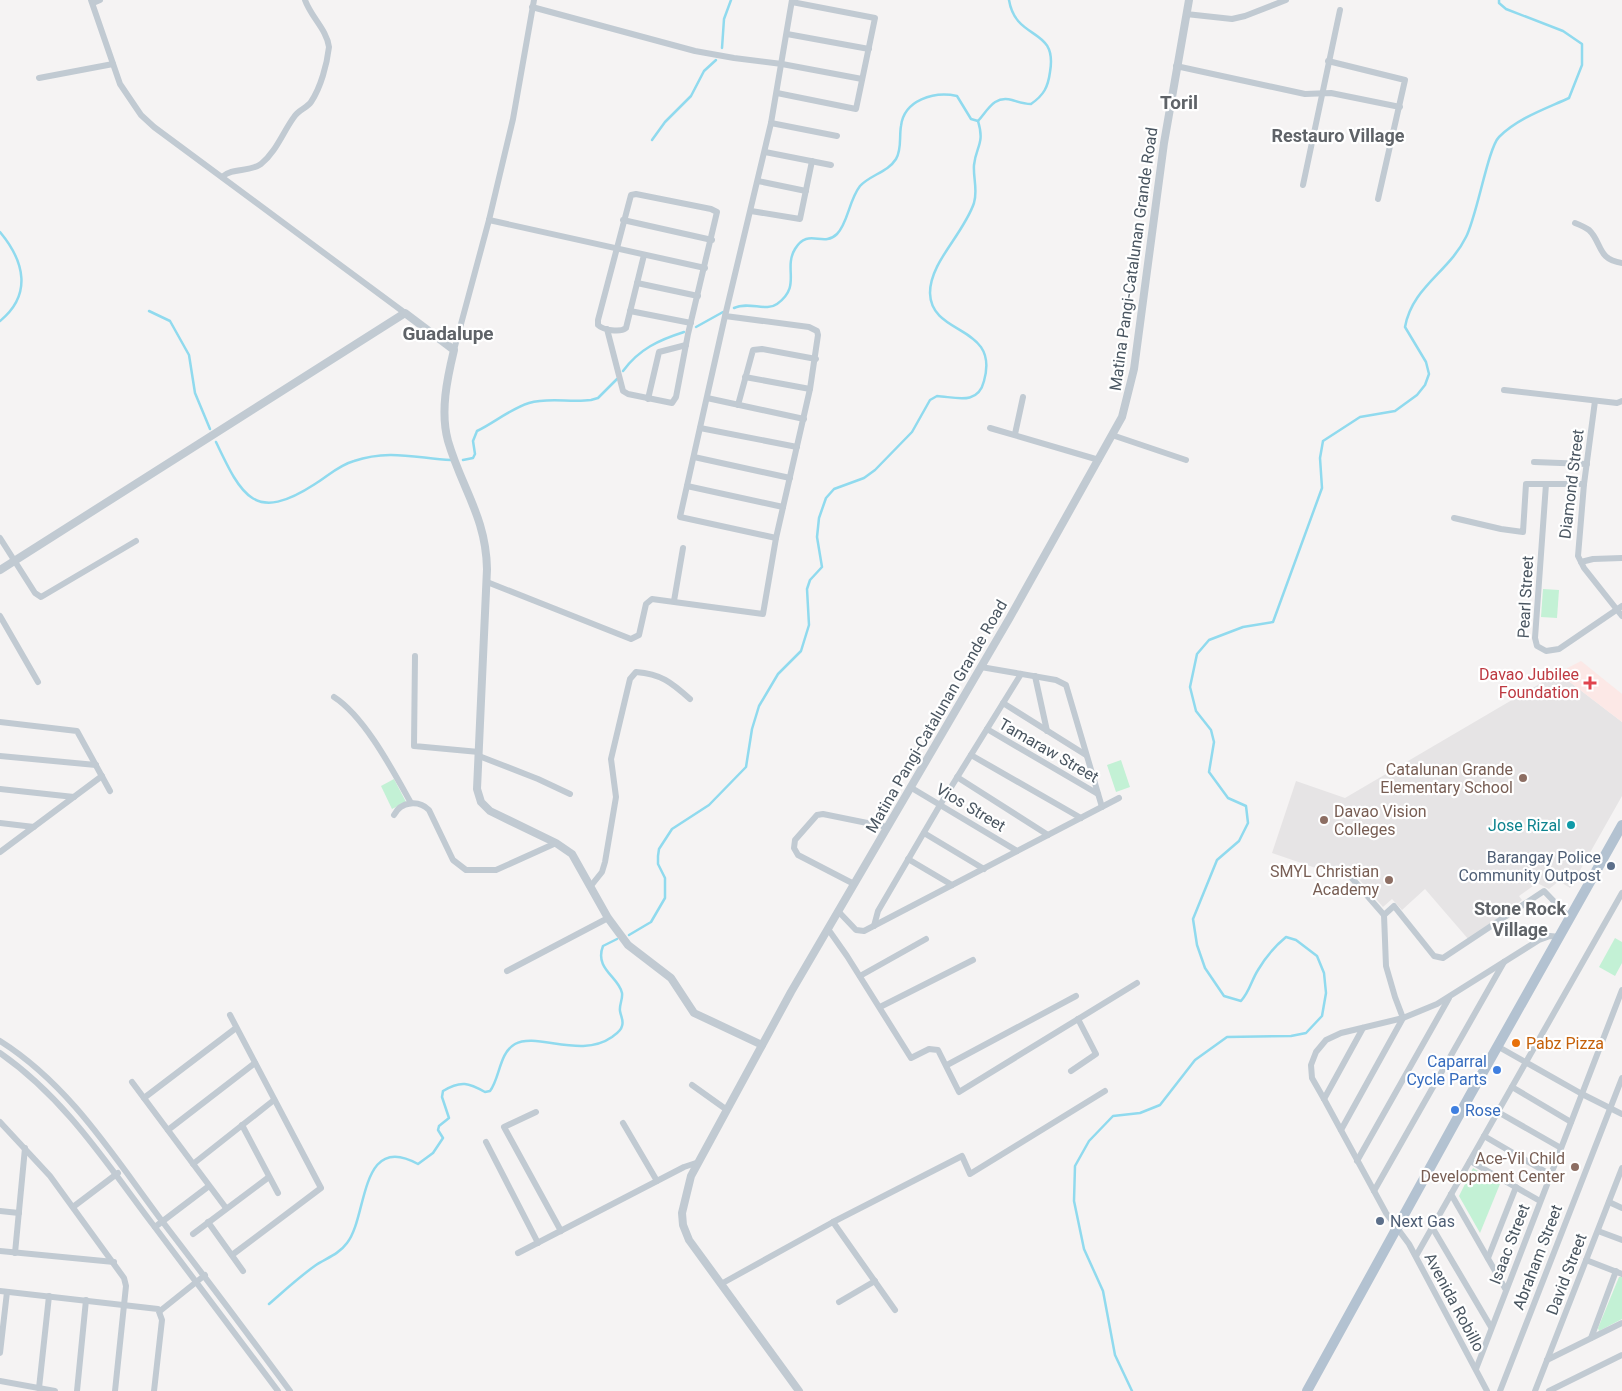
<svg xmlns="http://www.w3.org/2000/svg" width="1622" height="1391" font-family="Roboto,sans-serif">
<rect width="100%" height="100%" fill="#f5f3f3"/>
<path fill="#e6e4e5" d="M1558 673 1622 722V796L1570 888 1559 881 1549 889 1537 883 1519 896 1522 900 1469 940 1425 889 1402 910 1392 899 1383 907 1353 872 1345 878 1272 853 1296 781 1345 798Z"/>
<path fill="#fce8e6" d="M1581 661 1622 694V722L1558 673Z"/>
<g fill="#c3f1d5">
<path d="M1543 589 1559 590 1557 618 1541 617Z"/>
<path d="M1121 760 1130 787 1116 792 1107 765Z"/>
<path d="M394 779 406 802 392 809 381 786Z"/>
<path d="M1615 938 1622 942V963L1615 976 1599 967Z"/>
<path d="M1473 1168 1500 1184 1480 1233 1459 1196Z"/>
<path d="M1619 1277H1622V1319L1599 1331 1598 1328Z"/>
</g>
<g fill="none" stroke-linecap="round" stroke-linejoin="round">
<g stroke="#90daee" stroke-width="2.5">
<path d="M722 48 724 19 731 0"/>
<path d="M978 121C988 110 994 95 1012 100 1019 102 1024 104 1031 104 1044 95 1048 87 1050 72 1058 26 1016 42 1009 0"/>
<path d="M652 140 665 122 691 96 704 71 716 60"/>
<path d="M0 232C25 262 32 295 0 321"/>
<path d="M734 308C749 301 766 312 777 304 802 286 783 269 795 249 808 227 823 248 837 234 848 223 849 200 860 186 870 175 888 172 896 159 902 149 899 137 901 126 904 100 934 91 957 96L971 119 978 121"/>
<path d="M149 311 170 321 189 355 195 393 210 429"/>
<path d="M696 327 723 312"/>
<path d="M623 371C639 349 659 340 684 332"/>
<path d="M216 442C242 497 255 523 315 484 328 476 339 465 354 461 389 449 416 458 451 460"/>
<path d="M463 460 473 458 475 454 473 441 477 431C494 423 510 409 529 403 549 397 571 403 591 400L598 398 617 379"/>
<path d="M629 935 651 922 665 898V878L658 864V856L659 849 672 829 709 805 746 767 752 729 759 706 778 674 801 651 809 625 807 589 810 580 822 567 817 537 819 518 826 498 834 489 864 478 875 470 912 432 930 400 937 396C955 397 978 406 984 381 1000 324 931 337 930 293 930 262 963 235 974 203 978 190 973 178 974 165 976 146 985 144 978 121"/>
<path d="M269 1304C284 1291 299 1277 316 1265 327 1258 339 1254 347 1243 368 1217 359 1131 418 1164L433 1153 443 1138 438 1130 439 1126 449 1118 442 1097 443 1091C461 1080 469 1083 485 1092L490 1091C500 1078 499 1053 515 1044 537 1032 581 1059 612 1037 616 1034 621 1031 622 1026 624 1021 621 1017 620 1011 619 1005 623 999 622 993 619 977 594 969 603 946L617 939"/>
<path d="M1132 1391 1115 1355 1103 1291 1084 1249 1074 1201 1075 1166 1089 1141 1113 1116 1140 1113 1160 1105 1195 1060 1227 1037 1291 1036 1306 1033 1322 1016 1326 993 1324 973 1317 956 1296 940 1286 937C1275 946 1265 958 1258 970 1251 981 1250 991 1241 1001L1224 996 1205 968 1197 945 1193 919 1217 860 1239 841 1248 823 1246 806 1228 798 1209 772 1214 742 1211 730 1196 711 1190 687 1197 654 1209 640 1243 627 1273 622 1322 488 1320 458 1323 441 1360 417 1395 411 1417 395 1425 385 1429 374 1426 362 1405 327C1412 287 1449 272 1466 237 1477 216 1488 148 1499 137 1518 118 1545 109 1569 98L1582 65V44L1563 31 1506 9 1499 3V0"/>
</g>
<g stroke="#c1cad2" stroke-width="6">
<path d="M91 0 120 84 141 115 154 127 405 313"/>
<path d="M93 3 100 0"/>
<path d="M532 7 695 51 734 58 782 64 862 79"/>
<path d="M1186 14 1232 19 1245 16 1286 0"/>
<path d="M787 34 869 49"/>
<path d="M1328 61 1405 80 1378 199"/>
<path d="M1176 66 1305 94 1331 93 1400 107"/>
<path d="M39 78 113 64"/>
<path d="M777 93 856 109 875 18 792 2"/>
<path d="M771 123 837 136"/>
<path d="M765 152 831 165"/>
<path d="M222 177C233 167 248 173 261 164 276 152 283 132 294 117 298 110 307 108 311 102 321 87 327 64 329 47 327 30 311 17 305 0"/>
<path d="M758 181 806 191"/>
<path d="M1303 185 1340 10"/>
<path d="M751 211 800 219 812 161"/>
<path d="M489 220 705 268"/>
<path d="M623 220 712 240"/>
<path d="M1575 223C1580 225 1585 227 1589 230 1602 242 1597 260 1622 263"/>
<path d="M637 283 698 296"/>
<path d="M630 311 691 323"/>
<path d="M607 329 623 391 628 394 672 403 676 397 688 334 717 212 711 209 636 194 631 195 598 320V325C603 330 620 333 626 328L644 255"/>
<path d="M454 350 489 220 513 119 534 0"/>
<path d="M745 377 810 389"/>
<path d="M1504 390 1617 403 1622 401"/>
<path d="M707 398 804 419"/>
<path d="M648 399 659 352 686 345"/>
<path d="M1595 401 1584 484 1578 556 1584 568 1622 616"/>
<path d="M738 405 753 350 762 349 816 359"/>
<path d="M700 428 797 447"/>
<path d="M990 428 1099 460"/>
<path d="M1015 434 1023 397"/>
<path d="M1112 435 1186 460"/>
<path d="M694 457 790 478"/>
<path d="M1534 462 1587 464"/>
<path d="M1546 484 1535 638 1537 646 1546 651 1559 649 1622 606"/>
<path d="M687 486 783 507"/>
<path d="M1454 518 1501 529 1523 532 1526 484H1584"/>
<path d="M0 538 35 593 41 597 136 541"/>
<path d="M776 538 680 517 725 316 771 123 792 0"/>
<path d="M1581 562 1593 559 1622 558"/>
<path d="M487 582 631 639 639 635 646 604 652 599 763 614 776 538 810 389 818 335 817 331 809 327 725 316"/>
<path d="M674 601 683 548"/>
<path d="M0 616 38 682"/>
<path d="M415 656 414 746 479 752"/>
<path d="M981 667 1056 680 1066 685 1102 807"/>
<path d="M1035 676 1047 731"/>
<path d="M334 697C365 717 393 771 411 803"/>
<path d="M1003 703 1086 755"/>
<path d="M0 722 77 731 110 791"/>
<path d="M987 729 1098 794"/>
<path d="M971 755 1081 818"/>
<path d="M0 756 96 765"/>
<path d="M479 756 538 779 570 794"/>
<path d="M957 777 1048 835"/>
<path d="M910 787 1017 851"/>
<path d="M0 789 74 797"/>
<path d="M394 815C401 801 419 800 429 810L453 860 466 870H496L556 843"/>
<path d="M0 823 34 827"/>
<path d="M924 833 984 869"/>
<path d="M0 852 102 776"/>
<path d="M908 859 952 885"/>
<path d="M854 884 798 855 794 848 795 840 817 815 823 814 887 827"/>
<path d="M590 887 602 872 605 862 616 797 611 759 630 679 636 672C661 674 671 682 690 699"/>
<path d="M838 911 856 930 864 931 1119 798"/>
<path d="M1384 915 1394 906 1434 956 1443 958 1544 891 1570 918"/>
<path d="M874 926 878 911 940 805 1021 674"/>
<path d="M828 929 847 956 911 1058 929 1049 938 1050 959 1092 1137 983"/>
<path d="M507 971 608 918"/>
<path d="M860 976 926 939"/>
<path d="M880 1007 973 960"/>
<path d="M230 1015 321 1188 232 1255"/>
<path d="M0 1041C70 1085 114 1157 162 1221 205 1277 248 1334 290 1391"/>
<path d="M1497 1046 1582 1094 1622 1114"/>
<path d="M0 1053C65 1098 107 1164 154 1226 195 1281 237 1336 278 1391"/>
<path d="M947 1065 1076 996"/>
<path d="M1071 1071 1096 1054 1078 1019"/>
<path d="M132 1082 226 1208"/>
<path d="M692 1085 727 1110"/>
<path d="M1512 1087 1571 1122"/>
<path d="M144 1098 236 1028"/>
<path d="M1324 1099 1363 1028"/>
<path d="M536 1112 504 1127 561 1231"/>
<path d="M1498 1112 1561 1148"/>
<path d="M0 1122 50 1176 124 1278 126 1286 115 1391"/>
<path d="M623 1123 657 1181"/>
<path d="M242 1125 278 1193"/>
<path d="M168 1130 255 1063"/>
<path d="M1341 1130 1403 1018 1395 997 1386 966 1384 915 1350 876"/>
<path d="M1484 1136 1551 1175"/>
<path d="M486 1142 538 1243"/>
<path d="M1357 1161 1449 998"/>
<path d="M1470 1161 1540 1201"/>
<path d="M193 1164 274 1100"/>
<path d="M1374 1191 1504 962"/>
<path d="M1451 1194 1506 1290"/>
<path d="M1609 1202 1622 1208"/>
<path d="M73 1207 118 1173"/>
<path d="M0 1211 19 1213"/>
<path d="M208 1222 243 1271"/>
<path d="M833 1222 895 1310"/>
<path d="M155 1227 209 1186"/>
<path d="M1432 1227 1491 1327"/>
<path d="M1598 1231 1622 1240"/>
<path d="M193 1234 269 1177"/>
<path d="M0 1251 114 1262"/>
<path d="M15 1253 25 1148"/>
<path d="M518 1253 684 1167 699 1162"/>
<path d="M1416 1256 1622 893"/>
<path d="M1488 1258 1516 1187"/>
<path d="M1586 1260 1622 1274"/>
<path d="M721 1284 833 1222 962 1156 970 1174 1105 1091"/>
<path d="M0 1291 158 1309 162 1320 154 1391"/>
<path d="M839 1302 875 1281"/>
<path d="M160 1311 205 1275"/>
<path d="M1591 1338 1616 1271"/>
<path d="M0 1353 7 1292"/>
<path d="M1547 1360 1622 1323"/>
<path d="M1476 1369 1622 990"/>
<path d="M0 1381 55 1391"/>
<path d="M39 1388 49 1296"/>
<path d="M77 1391 86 1300"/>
<path d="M1487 1391 1409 1244 1386 1213 1324 1099 1312 1078 1311 1065 1316 1052 1326 1040 1341 1033 1403 1018 1437 1004 1539 940 1550 936 1560 937"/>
<path d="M1500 1391 1622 1078"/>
<path d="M1535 1391 1622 1168"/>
<path d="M1549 1391 1622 1355"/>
</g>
<g stroke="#c1cad2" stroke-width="8">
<path d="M0 570 405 313 454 350C447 379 440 412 448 441 462 489 486 517 487 569L477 789 481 802 490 811 556 843 572 854 608 918 628 945 671 978 694 1013 762 1045"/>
<path d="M799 1391 689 1240 683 1225 682 1213 691 1176 791 992 1009 619 1122 417 1134 369 1164 143 1189 0"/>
</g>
<path stroke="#b3c2d1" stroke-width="10" d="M1307 1391 1469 1097 1622 825"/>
</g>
<path fill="#e0444e" stroke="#fff" stroke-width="2" d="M1587.5 675.5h5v5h5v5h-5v5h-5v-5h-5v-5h5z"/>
<g fill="#8d6e63" stroke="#fff" stroke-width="2">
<circle cx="1523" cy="778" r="5"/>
<circle cx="1324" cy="820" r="5"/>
<circle cx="1389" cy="880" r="5"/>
<circle cx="1575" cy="1167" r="5"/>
</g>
<circle fill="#0f9aa8" stroke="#fff" stroke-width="2" cx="1571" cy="825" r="5"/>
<g fill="#5c6f8a" stroke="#fff" stroke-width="2">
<circle cx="1611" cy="866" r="5"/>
<circle cx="1380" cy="1221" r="5"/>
</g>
<circle fill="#e8710a" stroke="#fff" stroke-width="2" cx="1516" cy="1043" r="5"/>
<g fill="#3f7fe0" stroke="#fff" stroke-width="2">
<circle cx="1497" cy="1070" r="5"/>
<circle cx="1455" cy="1110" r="5"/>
</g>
<g text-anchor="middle" stroke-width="4.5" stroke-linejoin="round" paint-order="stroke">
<g font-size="16" fill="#4a5661" stroke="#fff">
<text transform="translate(1133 259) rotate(-82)" y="6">Matina Pangi-Catalunan Grande Road</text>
<text transform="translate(1571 484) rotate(-83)" y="6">Diamond Street</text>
<text transform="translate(1525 597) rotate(-87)" y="6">Pearl Street</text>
<text transform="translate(936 716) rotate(-60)" y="6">Matina Pangi-Catalunan Grande Road</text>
<text transform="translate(1049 750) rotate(30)" y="6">Tamaraw Street</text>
<text transform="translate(971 807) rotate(31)" y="6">Vios Street</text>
<text transform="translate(1509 1244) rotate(-69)" y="6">Isaac Street</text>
<text transform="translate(1537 1257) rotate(-69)" y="6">Abraham Street</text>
<text transform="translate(1566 1274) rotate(-69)" y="6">David Street</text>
<text transform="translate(1455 1302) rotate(62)" y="6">Avenida Robillo</text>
</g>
<g font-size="16" fill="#be3a42" stroke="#fff" text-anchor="end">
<text x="1579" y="680">Davao Jubilee<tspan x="1579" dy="18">Foundation</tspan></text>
</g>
<g font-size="16" fill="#785e54" stroke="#fff" text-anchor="end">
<text x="1513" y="775">Catalunan Grande<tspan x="1513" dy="18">Elementary School</tspan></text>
<text x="1334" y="817" text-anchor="start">Davao Vision<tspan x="1334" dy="18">Colleges</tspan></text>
<text x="1379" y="877">SMYL Christian<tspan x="1379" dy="18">Academy</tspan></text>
<text x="1565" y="1164">Ace-Vil Child<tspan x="1565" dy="18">Development Center</tspan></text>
</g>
<g font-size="16" fill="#0d838f" stroke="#fff" text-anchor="end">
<text x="1561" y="831">Jose Rizal</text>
</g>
<g font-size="16" fill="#4e5e75" stroke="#fff" text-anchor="end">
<text x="1601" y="863">Barangay Police<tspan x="1601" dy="18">Community Outpost</tspan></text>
<text x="1390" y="1227" text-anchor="start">Next Gas</text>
</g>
<g font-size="16" fill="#c56008" stroke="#fff" text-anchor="start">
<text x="1526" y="1049">Pabz Pizza</text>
</g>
<g font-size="16" fill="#366cbe" stroke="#fff" text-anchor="end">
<text x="1487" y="1067">Caparral<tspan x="1487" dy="18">Cycle Parts</tspan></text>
<text x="1465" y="1116" text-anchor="start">Rose</text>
</g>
<g font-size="18" font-weight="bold" fill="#5f6368" stroke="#fff">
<text x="1338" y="142">Restauro Village</text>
<text x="1520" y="915">Stone Rock<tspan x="1520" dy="21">Village</tspan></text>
</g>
<g font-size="19" font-weight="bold" fill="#5f6368" stroke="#fff">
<text x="1179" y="109">Toril</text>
<text x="448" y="340">Guadalupe</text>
</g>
</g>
</svg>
